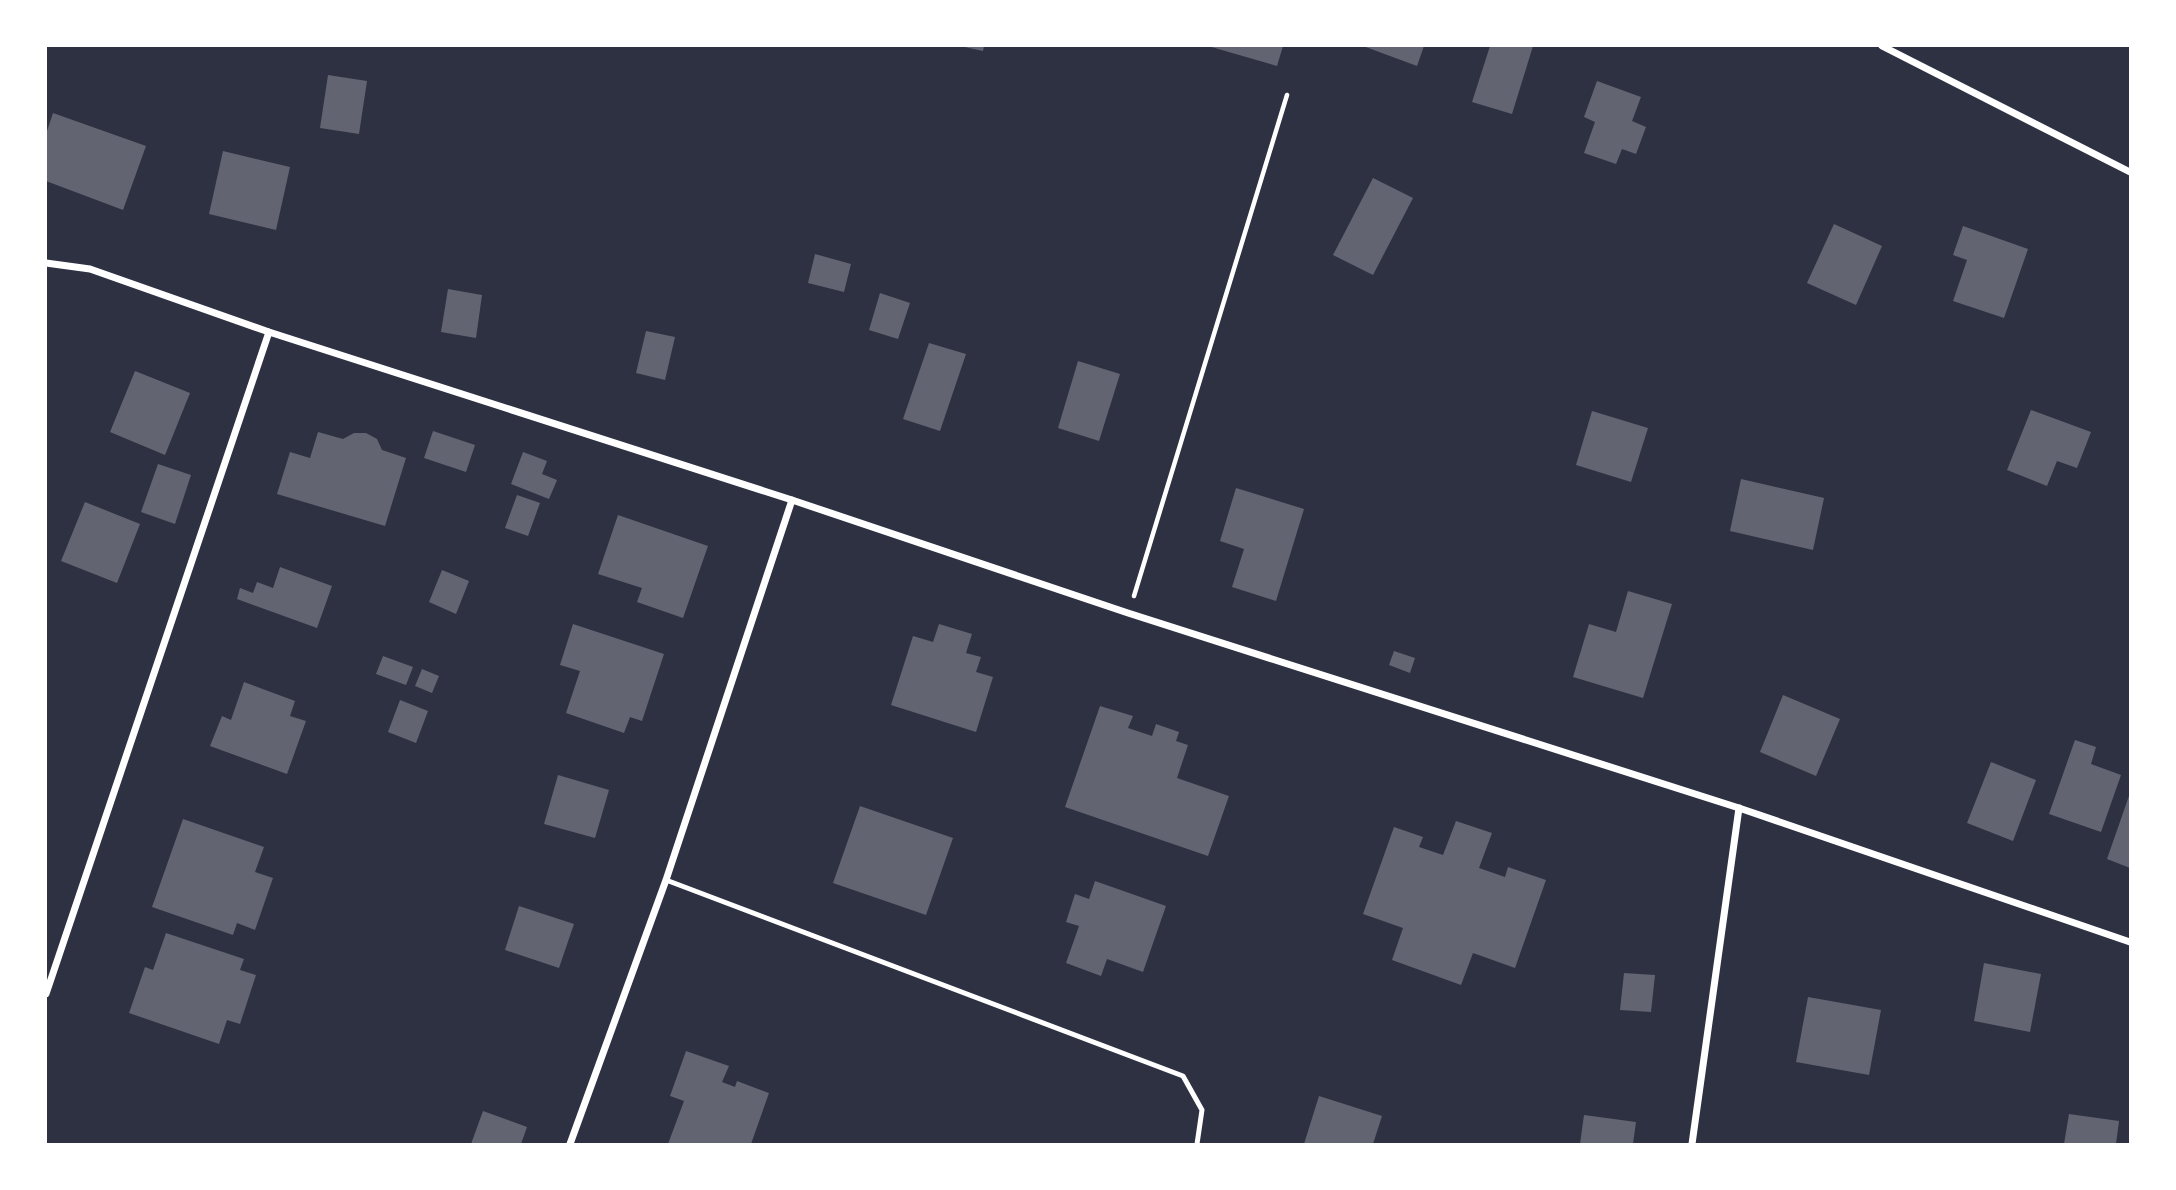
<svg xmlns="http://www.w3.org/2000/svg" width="2176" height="1190" font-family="'PT Sans',sans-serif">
<rect width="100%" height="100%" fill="#2d3142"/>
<g fill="#626471">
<path d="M960 46H984L983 51Z"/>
<path d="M1208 46H1283L1277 66Z"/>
<path d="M1363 46H1424L1417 66Z"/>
<path d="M1490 46H1533L1512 114 1472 102Z"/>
<path d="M328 75 367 81 359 134 320 128Z"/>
<path d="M1597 81 1641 97 1632 121 1646 127 1636 154 1622 149 1616 164 1584 153 1595 122 1584 117Z"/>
<path d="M53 113 146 146 123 210 46 181V134Z"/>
<path d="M223 151 290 167 276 230 209 214Z"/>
<path d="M1373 178 1413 198 1373 275 1333 255Z"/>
<path d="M1834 224 1882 246 1856 305 1807 283Z"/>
<path d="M1963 226 2028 249 2004 318 1953 301 1967 260 1953 255Z"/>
<path d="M815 254 851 264 844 292 808 283Z"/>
<path d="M448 289 482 295 476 338 441 332Z"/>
<path d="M880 293 910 303 898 339 869 330Z"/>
<path d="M646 331 675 337 665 380 636 373Z"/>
<path d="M929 343 966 354 940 431 903 419Z"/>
<path d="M1078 361 1120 374 1099 441 1058 428Z"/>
<path d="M135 371 190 393 165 455 110 432Z"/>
<path d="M2031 410 2091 432 2077 468 2057 461 2047 486 2007 470Z"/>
<path d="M1592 411 1648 428 1631 482 1576 465Z"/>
<path d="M433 431 475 445 466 472 424 458Z"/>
<path d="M318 432 343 439 354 433H366L377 439 382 450 406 458 385 526 277 494 290 452 310 458Z"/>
<path d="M523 452 547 461 542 474 557 480 549 499 511 484Z"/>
<path d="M158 464 191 475 175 524 141 512Z"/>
<path d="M1741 479 1824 498 1813 550 1730 531Z"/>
<path d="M1236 488 1304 509 1276 601 1232 587 1244 549 1220 541Z"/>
<path d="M517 495 540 503 528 536 505 528Z"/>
<path d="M85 502 140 524 117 583 61 561Z"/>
<path d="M618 515 708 546 683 618 637 602 642 588 598 574Z"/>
<path d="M280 567 332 586 317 628 237 599 240 588 253 593 257 582 273 588Z"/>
<path d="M442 570 469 581 456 614 429 602Z"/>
<path d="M1628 591 1672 604 1643 698 1573 677 1589 624 1616 632Z"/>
<path d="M573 624 664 654 642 721 630 717 624 733 566 713 580 671 560 665Z"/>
<path d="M939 624 972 634 966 653 981 657 976 672 993 677 976 732 891 705 913 636 933 642Z"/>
<path d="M1394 651 1415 658 1410 673 1389 665Z"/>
<path d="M383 656 413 667 406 685 376 674Z"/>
<path d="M422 669 439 676 432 693 415 686Z"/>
<path d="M244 682 295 701 290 716 306 721 287 774 210 746 222 716 231 720Z"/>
<path d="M1783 695 1840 719 1816 776 1760 752Z"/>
<path d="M400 700 428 711 416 743 388 732Z"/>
<path d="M1100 706 1133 716 1128 728 1152 736 1156 724 1179 732 1176 741 1188 745 1177 778 1229 796 1208 856 1065 807Z"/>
<path d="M2075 740 2096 747 2091 764 2121 775 2101 832 2049 814Z"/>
<path d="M1991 762 2036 780 2013 841 1967 823Z"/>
<path d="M558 775 609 790 595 838 544 824Z"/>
<path d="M2130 793V868L2107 859Z"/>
<path d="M860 806 953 838 926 915 833 883Z"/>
<path d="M183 819 264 847 255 872 273 878 255 930 237 923 233 935 152 907Z"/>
<path d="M1456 821 1492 833 1479 868 1505 877 1508 867 1546 880 1515 968 1473 953 1461 985 1392 960 1403 928 1363 914 1394 827 1423 837 1419 847 1443 855Z"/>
<path d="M1095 881 1166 906 1143 972 1107 959 1101 976 1066 963 1079 926 1066 922 1075 894 1089 899Z"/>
<path d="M519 906 574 924 559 968 505 950Z"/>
<path d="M166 933 244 959 240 970 256 975 240 1024 227 1020 219 1044 129 1013 145 967 153 970Z"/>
<path d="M1984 963 2041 974 2030 1032 1974 1021Z"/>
<path d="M1624 973 1655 975 1651 1012 1620 1010Z"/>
<path d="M1808 997 1881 1010 1869 1075 1796 1062Z"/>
<path d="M686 1051 729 1066 722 1082 735 1087 737 1081 769 1093 751 1144H668L684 1101 670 1096Z"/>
<path d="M1319 1096 1382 1116 1373 1144H1304Z"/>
<path d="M483 1111 527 1127 521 1144H471Z"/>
<path d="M2069 1114 2119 1121 2116 1144H2064Z"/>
<path d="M1584 1115 1636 1122 1633 1144H1580Z"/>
</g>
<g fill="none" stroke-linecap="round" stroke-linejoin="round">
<path stroke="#fff" stroke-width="4.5" d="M1134 596 1287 95"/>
<path stroke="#fff" stroke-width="5" d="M666 880 1183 1076 1202 1110 1197 1144"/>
<g stroke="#fff" stroke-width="7">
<path d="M1882 46 2130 172"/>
<path d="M46 263 90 269 269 332 792 500 1128 613 1739 808 2130 942"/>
<path d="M46 994 269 332"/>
<path d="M570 1144 666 880 792 500"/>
<path d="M1692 1144 1739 808"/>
</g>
</g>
<rect width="2176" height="1190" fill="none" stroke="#ffffff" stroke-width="94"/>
</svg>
